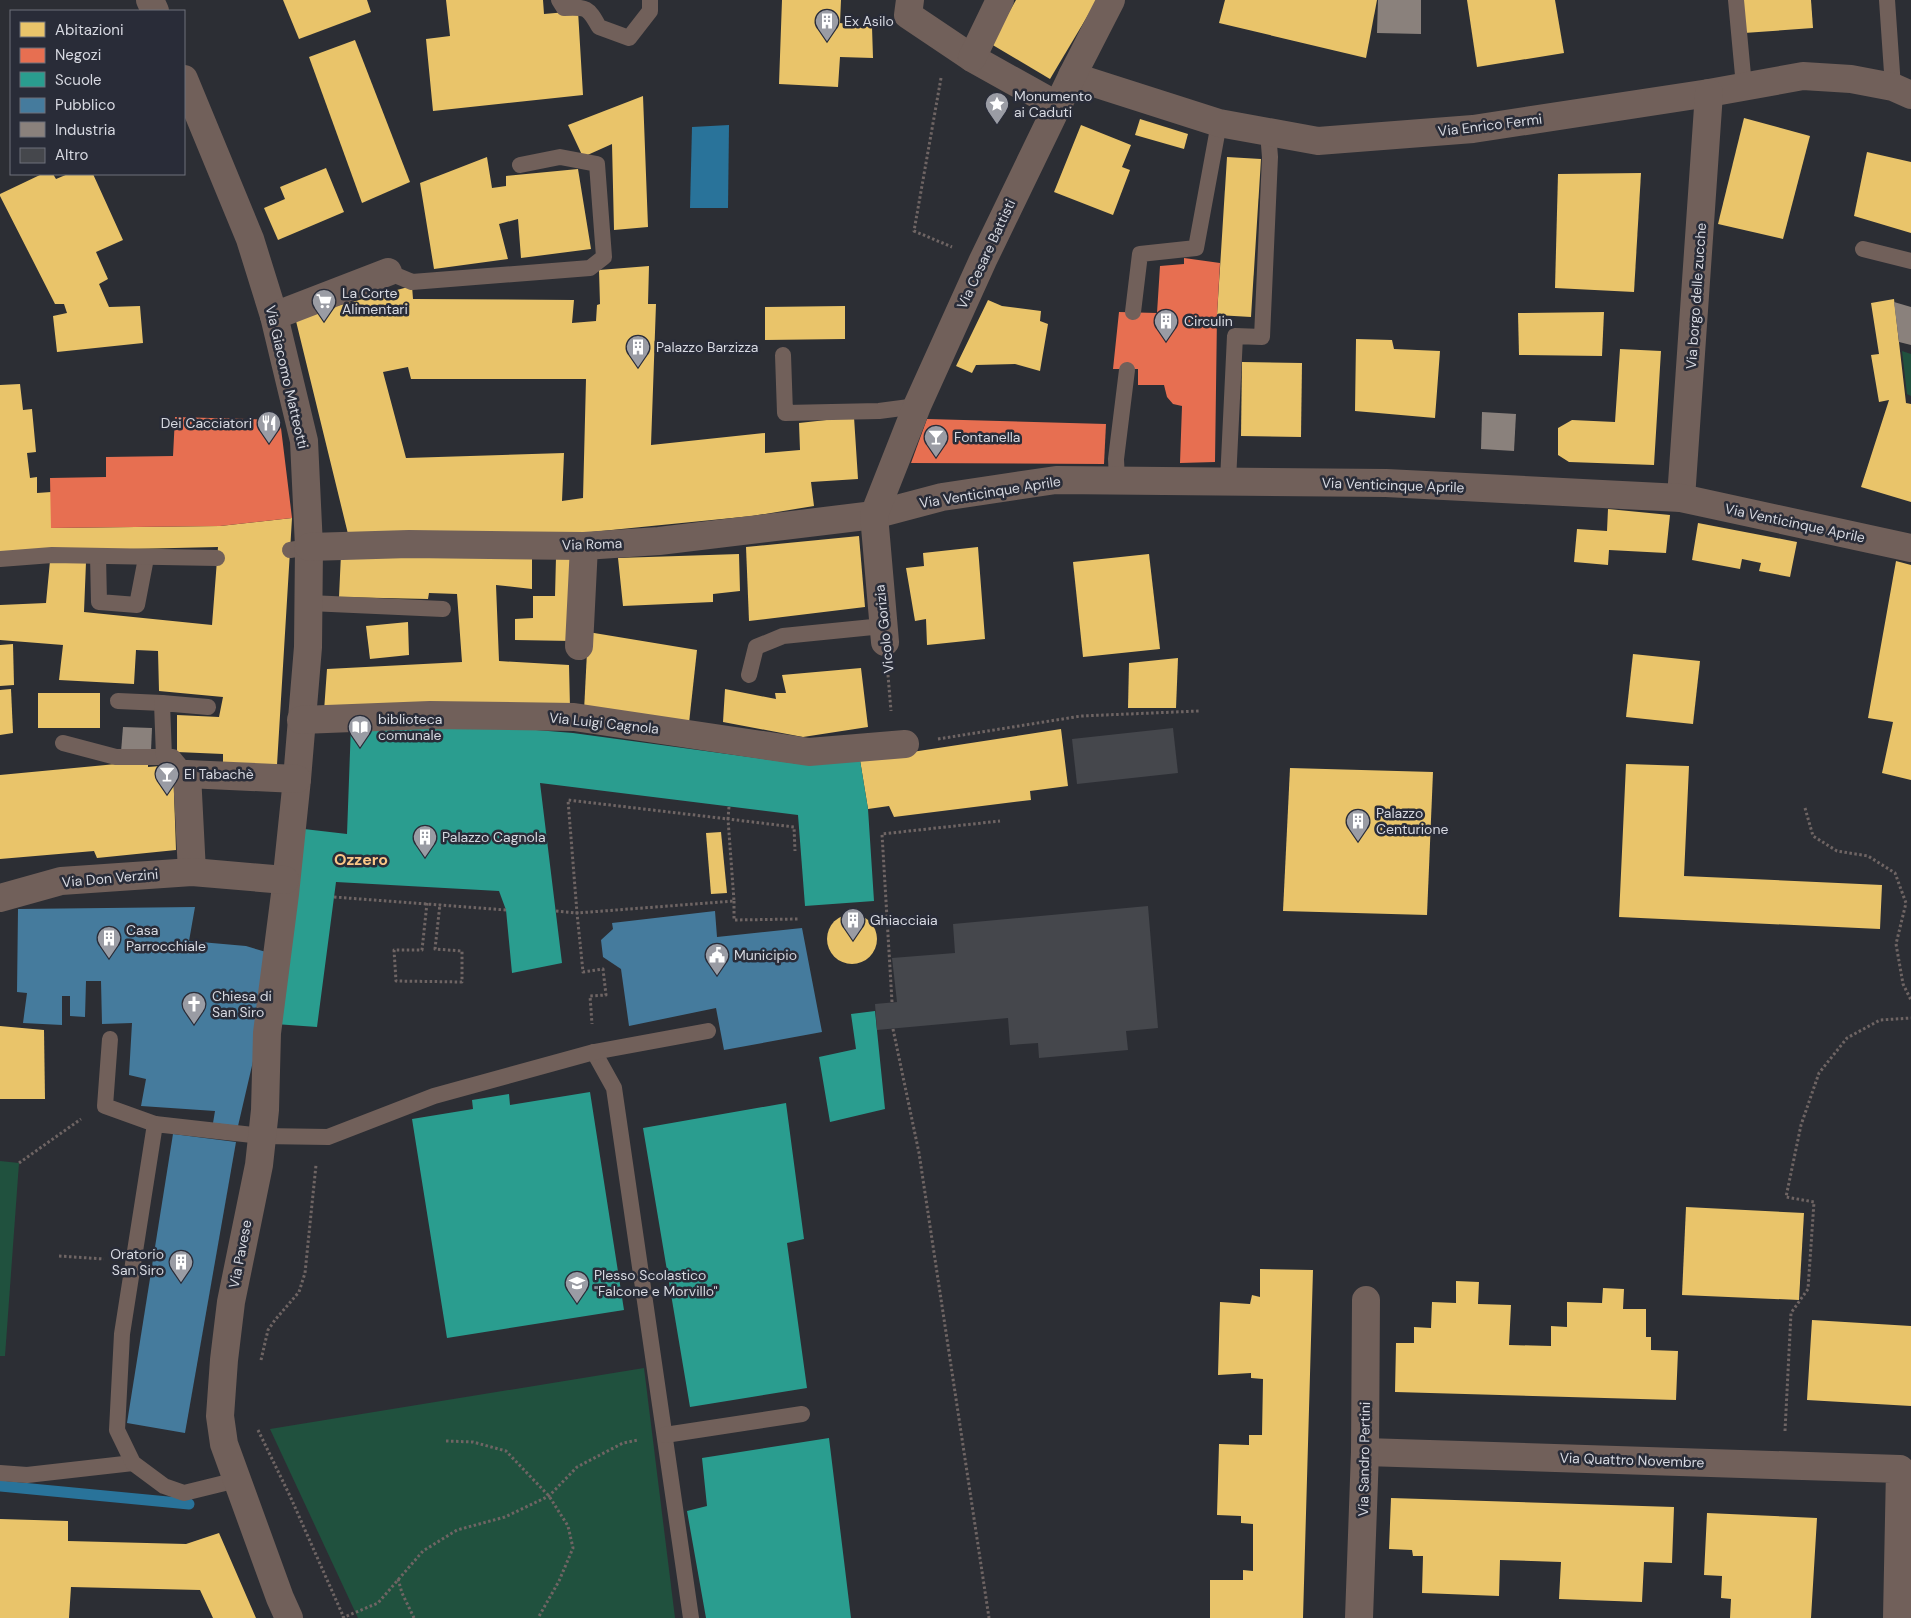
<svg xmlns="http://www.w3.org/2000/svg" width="1911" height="1618" font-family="'DM Sans',sans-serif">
<rect width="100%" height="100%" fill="#2c2e34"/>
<g fill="#20513e">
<path d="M1902 351 1911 354V396L1907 394Z"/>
<path d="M0 1161 19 1163 5 1356H0Z"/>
<path d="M644 1368 675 1618H358L270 1429Z"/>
</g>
<path fill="#29739a" d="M729 125 728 208H690L692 127Z"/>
<g fill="#e9c46a" fill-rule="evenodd">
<path d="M283 0H367L371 12 299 39Z"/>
<path d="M446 0H543L544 14 578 11 583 95 433 111 426 39 450 36Z"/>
<path d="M782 0H841L840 23 872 27 873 58 840 57 838 87 779 84Z"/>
<path d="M1016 0H1097L1050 79 991 44Z"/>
<path d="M1225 0H1377L1366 58 1219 23Z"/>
<path d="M1467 0H1555L1564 53 1477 67Z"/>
<path d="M1742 0H1811L1813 28 1744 33Z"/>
<path d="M355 40 410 182 362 203 309 57Z"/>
<path d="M643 96 648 227 614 230 612 144 583 157 568 125Z"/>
<path d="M1744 118 1810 136 1783 239 1718 224Z"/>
<path d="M1140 119 1188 134 1184 149 1135 135Z"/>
<path d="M1081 125 1131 145 1122 167 1130 170 1113 215 1054 192Z"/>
<path d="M1867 152 1911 162V233L1854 216Z"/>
<path d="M487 157 492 188 506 186V176L578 169 591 249 521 258 518 219 499 224 508 259 434 269 420 183Z"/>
<path d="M1227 157 1261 159 1251 317 1217 315Z"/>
<path d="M326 168 344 212 278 240 264 208 285 199 280 187Z"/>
<path d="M1641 173 1634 292 1555 288 1558 174Z"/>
<path d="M42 174H53L56 179 68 174H93L123 240 96 252 108 279 99 284 109 307 140 306 143 343 57 352 53 316 67 313 64 304H55L0 196V194Z"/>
<path d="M649 266 648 304H656L651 445 765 433V453L800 450 799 423 854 417 858 479 811 482 814 506 752 516 561 535 349 538 295 317 412 286 413 299 574 300 572 323 596 321 597 305 600 304 599 270ZM408 367 411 379H586L583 498 562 501 564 453 406 458 383 372Z"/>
<path d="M1894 299 1906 403 1911 404V502L1861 487 1889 400 1879 402 1871 355 1879 354 1871 303Z"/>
<path d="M988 300 1002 306 1041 311 1040 321 1048 324 1040 371 1015 364 976 365 972 373 956 366Z"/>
<path d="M845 306V339L765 340V307Z"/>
<path d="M1604 312 1602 356 1519 355 1518 313Z"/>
<path d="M1356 339 1392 340 1394 349 1440 351 1435 418 1355 411Z"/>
<path d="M1620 349 1661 351 1654 465 1569 462 1558 455V428L1572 420 1615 422Z"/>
<path d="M1242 362 1302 363 1301 437 1241 436Z"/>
<path d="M20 384 23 410 32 409 36 452 27 453 30 478 37 477V493L51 492V528L220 526 292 518 277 765 223 764V754L177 752V715L219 717 223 697 159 691 158 651 136 650 134 684 59 680 63 645 0 640V605L46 603 50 561 86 562 84 612 212 625 218 547 0 552V385Z"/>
<path d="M1608 509 1670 515 1666 553 1609 550 1608 565 1574 562 1577 529 1607 531Z"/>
<path d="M1698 523 1797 542 1790 577 1759 571 1761 563 1742 559 1740 569 1692 560Z"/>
<path d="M859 536 865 607 749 621 746 547Z"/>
<path d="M978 547 985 639 927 645 926 619 915 621 906 568 924 566 923 553Z"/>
<path d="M341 554 532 555V589L496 585 499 661 569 665 570 708 324 711 327 669 462 662 457 594 429 593 428 599 339 597Z"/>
<path d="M739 554 740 591 713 594V602L623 606 618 558Z"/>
<path d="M1149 554 1160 649 1083 657 1073 562Z"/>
<path d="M572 556V641L515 640V619L533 618V596H555L556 557Z"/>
<path d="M1896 561 1911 565V780L1882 773 1893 722 1868 718Z"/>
<path d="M408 622 409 655 370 659 366 626Z"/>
<path d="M588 632 697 650 689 723 584 711Z"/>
<path d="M13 644 14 685 0 686V645Z"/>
<path d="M1633 654 1700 661 1693 724 1626 717Z"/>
<path d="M1178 658 1176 708H1128L1129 663Z"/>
<path d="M861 668 868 727 803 737 723 722 725 689 776 699 775 693H786L782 675Z"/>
<path d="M11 689 13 733 0 735V690Z"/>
<rect x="38" y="693" width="62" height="35"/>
<path d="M1061 729 1068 786 1030 791 1031 800 894 817 889 806 868 809 860 760Z"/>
<path d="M148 761V767L173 765 176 850 97 858 94 851 0 859V775Z"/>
<path d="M1626 764 1689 766 1684 876 1882 885 1880 929 1619 917Z"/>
<path d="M1290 768 1433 772 1427 915 1283 911Z"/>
<path d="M721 832 727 893 711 894 706 833Z"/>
<circle cx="852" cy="939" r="25"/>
<path d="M0 1026 44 1030 45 1099H0Z"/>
<path d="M1686 1207 1804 1213 1799 1300 1682 1295Z"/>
<path d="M1260 1269 1313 1270 1303 1618H1210V1580H1243V1570L1253 1571V1524L1241 1523V1516L1217 1515 1219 1444 1249 1445V1435H1262L1263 1379 1251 1378V1373L1218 1375 1220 1302 1250 1304 1252 1295 1260 1297Z"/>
<path d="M1456 1281 1479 1282 1478 1304 1511 1305 1509 1345 1551 1346V1326L1567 1327V1302L1602 1303 1603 1288 1624 1289 1623 1309H1646V1337H1651V1350L1678 1351 1676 1400 1395 1392 1396 1343H1414V1327L1431 1328 1432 1302 1456 1303Z"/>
<path d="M1812 1320 1911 1326V1406L1807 1400Z"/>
<path d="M1391 1498 1674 1507 1672 1563 1644 1562 1642 1602 1559 1599 1561 1562 1500 1560 1499 1596 1422 1593 1423 1556H1413L1412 1550 1389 1549Z"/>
<path d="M1707 1513 1817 1518 1811 1618H1730L1731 1599 1721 1598 1722 1576 1704 1575Z"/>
<path d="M0 1519 68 1521V1541L186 1544 219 1533 256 1618H213L200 1590 71 1587 69 1618H0Z"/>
</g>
<g fill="#e76f51">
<path d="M1184 258 1220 263 1217 315 1215 462 1180 463 1182 406 1173 404 1167 397 1164 385H1138V369H1113L1119 312 1157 313 1160 266 1184 264Z"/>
<path d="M175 417 280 420 292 518 220 526 51 528 50 478 106 477V457L173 456Z"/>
<path d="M927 419 1106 424 1104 464 911 463Z"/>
</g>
<g fill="#2a9d8f">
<path d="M460 724 573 733 807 765 860 760 868 809 874 901 805 906 798 815 540 783 562 963 512 973 506 910 499 891 336 882 317 1027 275 1024 304 829 347 834 351 725Z"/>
<path d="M875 1011 885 1109 830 1122 819 1057 856 1049 851 1014Z"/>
<path d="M590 1092 624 1310 447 1338 412 1119 473 1109 472 1100 509 1094 510 1105Z"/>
<path d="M786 1103 804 1239 787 1243 807 1388 690 1407 643 1128Z"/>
<path d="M829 1438 851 1618H706L687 1511 707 1506 702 1458Z"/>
</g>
<g fill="#457b9d">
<path d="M195 907 189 941 246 946 266 952 254 1057 238 1126 213 1123 215 1111 141 1106 146 1079 129 1075 132 1023 102 1024 101 981H86L85 1017 70 1016V996H62V1025L23 1023 27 993 17 992 18 909Z"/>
<path d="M715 911 717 937 802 928 822 1032 724 1050 716 1008 629 1026 621 969 603 957 601 940 613 929 612 923Z"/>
<path d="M173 1134 236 1142 185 1433 127 1423Z"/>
</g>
<g fill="#8a817c">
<path d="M1378 0H1421V34L1377 33Z"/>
<path d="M1894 302 1911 307V345L1899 342Z"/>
<path d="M1482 412 1516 414 1514 451 1481 449Z"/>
<path d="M123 727 152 728 151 751 121 752Z"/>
</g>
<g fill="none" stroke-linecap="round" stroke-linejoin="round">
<path stroke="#29739a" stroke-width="11" d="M0 1486 189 1504"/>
</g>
<g fill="#45474c">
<path d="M1173 728 1178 773 1077 784 1072 739Z"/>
<path d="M1148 906 1158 1028 1126 1031 1128 1050 1039 1058 1038 1043 1010 1045 1008 1018 877 1030 875 1004 897 1002 892 958 955 953 953 924Z"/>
</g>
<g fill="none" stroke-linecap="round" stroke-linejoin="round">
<g stroke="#6f6564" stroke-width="3" stroke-dasharray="2.5 2.5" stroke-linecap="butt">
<path d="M941 78 914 231 952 247"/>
<path d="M888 675 891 711"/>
<path d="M938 739 1081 716 1199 711"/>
<path d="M729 807 728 819 568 800 577 913 734 901 728 819 794 827 795 851"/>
<path d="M1805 808 1813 836 1837 851 1868 856 1895 873 1906 903 1896 944 1903 984 1911 1000"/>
<path d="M334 897 506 910"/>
<path d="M734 901V920L798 919"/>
<path d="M427 903 422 950H394L396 981 462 982V951L435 949 440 904"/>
<path d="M556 911 577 913 583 972 603 969 606 995 590 996 592 1024"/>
<path d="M892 1002 882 834 1000 821"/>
<path d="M893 1029 919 1153 989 1618"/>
<path d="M19 1163 81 1119"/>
<path d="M59 1256 104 1259"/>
<path d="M261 1360 268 1330 275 1320 299 1292 305 1273 316 1165"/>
<path d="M258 1430 290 1496 344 1618"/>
<path d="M1785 1431 1791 1313 1808 1289 1814 1202 1786 1197 1801 1125 1819 1073 1847 1038 1880 1020 1911 1018"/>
<path d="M446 1441 473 1442 506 1451 549 1496 568 1526 573 1548 559 1581 538 1618"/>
<path d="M398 1579 402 1593 414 1618"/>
<path d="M342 1618 378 1603 423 1551 457 1530 505 1517 549 1496 577 1467 623 1443 638 1440"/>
</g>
<g stroke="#71605a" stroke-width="16">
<path d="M559 0 564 8C587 7 588 7 599 27L629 38 650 11V0"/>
<path d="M1736 0 1744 86"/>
<path d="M1887 0 1893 87"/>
<path d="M1863 249 1911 261"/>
<path d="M388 272 412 282 590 268 604 257 597 164 560 157 520 165"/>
<path d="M1133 312 1140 254 1196 248 1219 123"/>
<path d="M783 355 785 413 879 411 917 406"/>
<path d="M1117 481 1116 459 1127 370"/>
<path d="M1228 481 1235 336 1262 337 1270 157 1268 132"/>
<path d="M290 550 309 547"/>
<path d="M98 556 99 602 137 605 146 558"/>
<path d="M0 559 52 555 217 558"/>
<path d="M309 603 443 609"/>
<path d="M749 675 756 647 783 636 883 626"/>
<path d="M118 701 162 703"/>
<path d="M63 743 116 757H164"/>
<path d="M187 774 173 757H164L162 703 208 707"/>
<path d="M110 1039 105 1106 155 1124"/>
<path d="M594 1052 614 1088 691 1618"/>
<path d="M665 1435 802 1414"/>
<path d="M0 1473 27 1475 133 1463"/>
<path d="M237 1480 184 1493 164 1486 133 1463 117 1430 122 1334 155 1124 262 1136 328 1137 434 1096 594 1052 708 1031"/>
</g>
<g stroke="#71605a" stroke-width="28">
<path d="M150 0 155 11"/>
<path d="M910 0 908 15 972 58 1058 106"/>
<path d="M972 58 1000 0"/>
<path d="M1072 76 1219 123 1318 141 1473 129 1709 93 1803 76 1851 79 1893 87 1911 95"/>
<path d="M184 79 250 239 274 316 304 441 309 547 308 647 297 779 285 894 267 1033 265 1110 259 1165 231 1302 224 1360 220 1416 224 1444 280 1598 289 1618"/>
<path d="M274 316 388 272"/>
<path d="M1681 498 1709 93"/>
<path d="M309 547 409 544 584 546 659 541 874 515 942 497 1056 480 1386 483 1681 498 1911 548"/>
<path d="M885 642 874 515 917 406 983 260 1072 76 1111 0"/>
<path d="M579 646 584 546"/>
<path d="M301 720 430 715 574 717 809 752 905 744"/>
<path d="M192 872 187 774 297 779"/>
<path d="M0 898 61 881 192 872 285 880"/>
<path d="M1365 1452 1900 1469 1897 1618"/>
<path d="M1359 1618 1365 1452 1366 1300"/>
</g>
</g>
<defs>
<g id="building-pin" transform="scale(1.25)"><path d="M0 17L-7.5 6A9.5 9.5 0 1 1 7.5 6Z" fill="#9a9ca4" stroke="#292c38"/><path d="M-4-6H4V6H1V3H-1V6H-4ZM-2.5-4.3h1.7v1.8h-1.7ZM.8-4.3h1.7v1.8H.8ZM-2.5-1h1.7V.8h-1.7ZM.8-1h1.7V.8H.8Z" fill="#fff"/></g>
<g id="sight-pin" transform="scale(1.25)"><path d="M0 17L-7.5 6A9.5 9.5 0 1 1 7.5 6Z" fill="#9a9ca4" stroke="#292c38"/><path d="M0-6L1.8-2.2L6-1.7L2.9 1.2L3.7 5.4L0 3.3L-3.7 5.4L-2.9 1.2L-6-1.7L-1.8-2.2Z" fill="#fff"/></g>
<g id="supermarket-pin" transform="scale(1.25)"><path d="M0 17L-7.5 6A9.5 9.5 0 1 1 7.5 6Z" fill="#9a9ca4" stroke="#292c38"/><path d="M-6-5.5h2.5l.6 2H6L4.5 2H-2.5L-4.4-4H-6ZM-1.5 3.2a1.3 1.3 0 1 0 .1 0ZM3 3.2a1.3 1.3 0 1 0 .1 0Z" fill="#fff"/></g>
<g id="restaurant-pin" transform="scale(1.25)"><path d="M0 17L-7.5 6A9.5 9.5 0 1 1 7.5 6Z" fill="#9a9ca4" stroke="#292c38"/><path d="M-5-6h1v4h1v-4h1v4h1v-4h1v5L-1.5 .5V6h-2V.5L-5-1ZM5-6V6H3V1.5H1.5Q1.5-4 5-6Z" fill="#fff"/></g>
<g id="bar-pin" transform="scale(1.25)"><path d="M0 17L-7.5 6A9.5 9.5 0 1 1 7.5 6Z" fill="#9a9ca4" stroke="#292c38"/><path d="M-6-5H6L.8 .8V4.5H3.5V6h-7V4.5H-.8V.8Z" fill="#fff"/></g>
<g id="library-pin" transform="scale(1.25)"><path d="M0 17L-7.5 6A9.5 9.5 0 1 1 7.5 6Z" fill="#9a9ca4" stroke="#292c38"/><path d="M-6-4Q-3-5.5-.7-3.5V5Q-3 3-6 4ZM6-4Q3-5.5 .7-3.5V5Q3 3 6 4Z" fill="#fff"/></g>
<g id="civic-pin" transform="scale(1.25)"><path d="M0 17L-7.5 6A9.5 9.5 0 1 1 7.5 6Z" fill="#9a9ca4" stroke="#292c38"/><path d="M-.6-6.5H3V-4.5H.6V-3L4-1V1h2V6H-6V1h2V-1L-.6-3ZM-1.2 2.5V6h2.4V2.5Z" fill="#fff"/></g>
<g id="church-pin" transform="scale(1.25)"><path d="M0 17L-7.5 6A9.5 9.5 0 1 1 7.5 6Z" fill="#9a9ca4" stroke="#292c38"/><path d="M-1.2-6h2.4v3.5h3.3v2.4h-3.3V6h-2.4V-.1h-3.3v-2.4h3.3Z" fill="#fff"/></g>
<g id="school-pin" transform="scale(1.25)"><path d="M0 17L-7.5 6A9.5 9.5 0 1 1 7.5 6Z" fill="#9a9ca4" stroke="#292c38"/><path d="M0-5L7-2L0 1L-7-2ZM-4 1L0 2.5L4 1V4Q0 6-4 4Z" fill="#fff"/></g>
</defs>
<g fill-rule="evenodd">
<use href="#building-pin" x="827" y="21"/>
<use href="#sight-pin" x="997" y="104"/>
<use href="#supermarket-pin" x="324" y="301"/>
<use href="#building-pin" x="1166" y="321"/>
<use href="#building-pin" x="638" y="347"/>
<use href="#restaurant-pin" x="269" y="423"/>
<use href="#bar-pin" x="936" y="437"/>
<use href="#library-pin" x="360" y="727"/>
<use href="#bar-pin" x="167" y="774"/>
<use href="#building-pin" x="1358" y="821"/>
<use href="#building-pin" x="425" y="837"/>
<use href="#building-pin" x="853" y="920"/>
<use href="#building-pin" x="109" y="938"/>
<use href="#civic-pin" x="717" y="955"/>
<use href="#church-pin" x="194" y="1004"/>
<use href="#building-pin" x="181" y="1262"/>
<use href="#school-pin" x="577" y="1283"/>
</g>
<g text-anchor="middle" stroke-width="5" stroke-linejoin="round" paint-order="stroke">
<g font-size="14" fill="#d6d8e0" stroke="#292c38" text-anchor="start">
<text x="844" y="26">Ex Asilo</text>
<text x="1014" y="101">Monumento<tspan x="1014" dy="16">ai Caduti</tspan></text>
<text x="342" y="298">La Corte<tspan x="342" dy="16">Alimentari</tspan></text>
<text x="1184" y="326">Circulin</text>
<text x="656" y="352">Palazzo Barzizza</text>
<text x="252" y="428" text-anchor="end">Dei Cacciatori</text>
<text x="954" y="442">Fontanella</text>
<text x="378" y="724">biblioteca<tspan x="378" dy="16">comunale</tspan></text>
<text x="184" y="779">El Tabachè</text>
<text x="1376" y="818">Palazzo<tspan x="1376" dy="16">Centurione</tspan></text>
<text x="442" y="842">Palazzo Cagnola</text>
<text x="870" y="925">Ghiacciaia</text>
<text x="126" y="935">Casa<tspan x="126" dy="16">Parrocchiale</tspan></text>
<text x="734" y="960">Municipio</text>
<text x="212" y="1001">Chiesa di<tspan x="212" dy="16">San Siro</tspan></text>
<text x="164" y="1259" text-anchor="end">Oratorio<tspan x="164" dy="16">San Siro</tspan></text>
<text x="594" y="1280">Plesso Scolastico<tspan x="594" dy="16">"Falcone e Morvillo"</tspan></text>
</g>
<g font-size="14" fill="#d6d8e0" stroke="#292c38">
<text transform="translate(1490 125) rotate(-7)" y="5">Via Enrico Fermi</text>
<text transform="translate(986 254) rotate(-65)" y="5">Via Cesare Battisti</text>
<text transform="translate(1696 296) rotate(-86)" y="5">Via borgo delle zucche</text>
<text transform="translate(287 377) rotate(77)" y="5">Via Giacomo Matteotti</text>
<text transform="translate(1393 485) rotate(2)" y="5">Via Venticinque Aprile</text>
<text transform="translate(990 492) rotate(-9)" y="5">Via Venticinque Aprile</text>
<text transform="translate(1795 523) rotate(12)" y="5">Via Venticinque Aprile</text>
<text transform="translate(592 544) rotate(-2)" y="5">Via Roma</text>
<text transform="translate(884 629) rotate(-96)" y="5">Vicolo Gorizia</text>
<text transform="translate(604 723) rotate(6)" y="5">Via Luigi Cagnola</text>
<text transform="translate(110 878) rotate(-5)" y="5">Via Don Verzini</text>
<text transform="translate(240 1254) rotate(-79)" y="5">Via Pavese</text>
<text transform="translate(1364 1459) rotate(-89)" y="5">Via Sandro Pertini</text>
<text transform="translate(1632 1460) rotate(2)" y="5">Via Quattro Novembre</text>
</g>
<g font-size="16" font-weight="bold" fill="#fac686" stroke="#292c38">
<text x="361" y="865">Ozzero</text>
</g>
</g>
<rect x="10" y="10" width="175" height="165" fill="#292c38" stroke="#6e717b"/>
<rect x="20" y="22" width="25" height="15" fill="#e9c46a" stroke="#6e717b"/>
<text x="55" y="35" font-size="15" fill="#d6d8e0">Abitazioni</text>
<rect x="20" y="48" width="25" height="15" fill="#e76f51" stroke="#6e717b"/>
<text x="55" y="60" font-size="15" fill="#d6d8e0">Negozi</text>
<rect x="20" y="72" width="25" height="15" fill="#2a9d8f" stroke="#6e717b"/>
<text x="55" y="85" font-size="15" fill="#d6d8e0">Scuole</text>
<rect x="20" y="98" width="25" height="15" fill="#457b9d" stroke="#6e717b"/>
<text x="55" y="110" font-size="15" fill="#d6d8e0">Pubblico</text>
<rect x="20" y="122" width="25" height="15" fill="#8a817c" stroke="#6e717b"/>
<text x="55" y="135" font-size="15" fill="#d6d8e0">Industria</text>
<rect x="20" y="148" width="25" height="15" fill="#45474c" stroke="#6e717b"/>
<text x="55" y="160" font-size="15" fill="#d6d8e0">Altro</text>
</svg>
